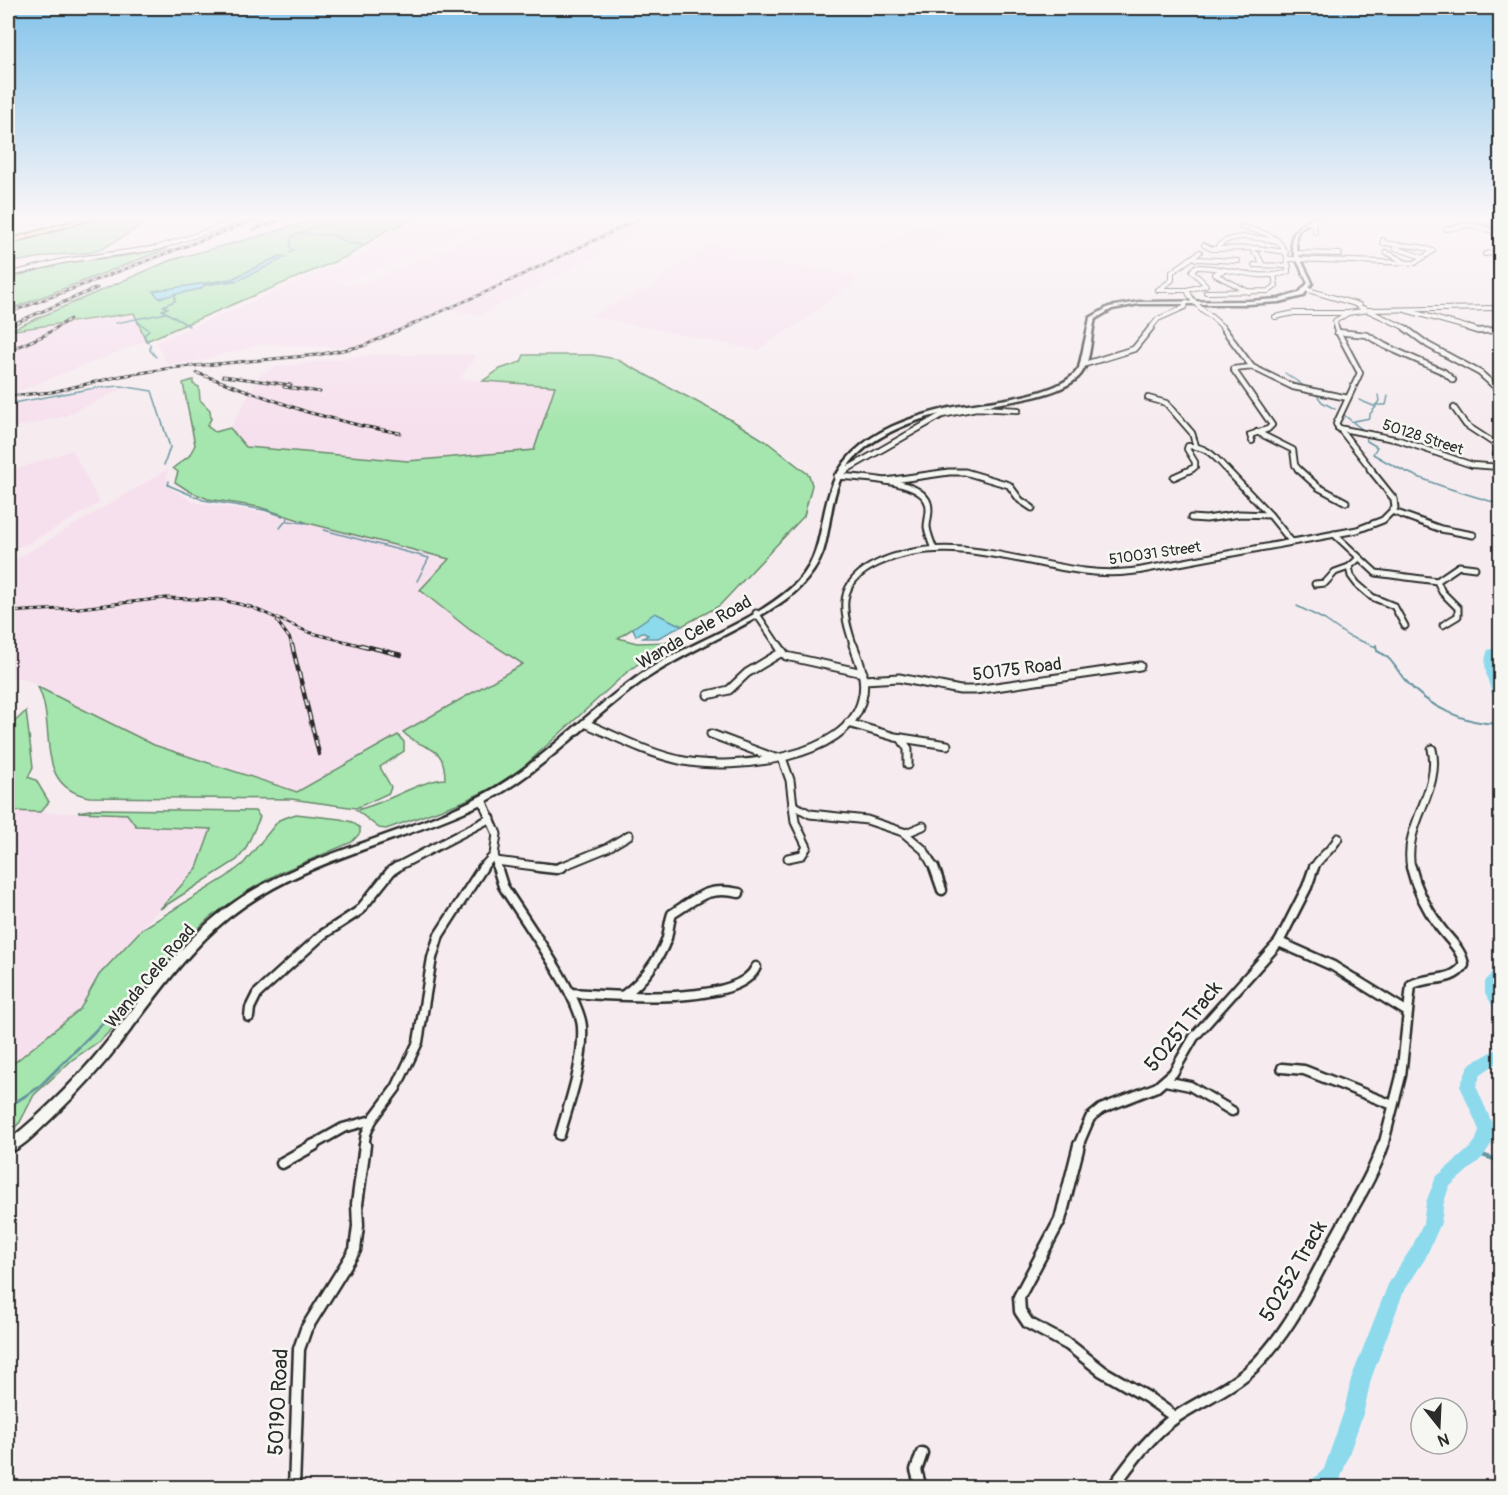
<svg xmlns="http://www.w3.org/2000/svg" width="1508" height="1495" font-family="Pangolin,sans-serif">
<rect width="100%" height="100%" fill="#f6ecf0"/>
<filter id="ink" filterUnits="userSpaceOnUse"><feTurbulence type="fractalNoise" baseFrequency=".0167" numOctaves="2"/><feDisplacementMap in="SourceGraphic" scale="12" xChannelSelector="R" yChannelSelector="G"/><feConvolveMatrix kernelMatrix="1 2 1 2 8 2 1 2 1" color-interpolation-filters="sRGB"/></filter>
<g filter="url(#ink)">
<g fill="#f6e0ed" fill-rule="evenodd">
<path d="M14 217H50L60 219 8 234V219Z"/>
<path d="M503 217H645L637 221 638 234 478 316 447 309 366 348 263 344 188 363 167 364 156 342 362 255 393 232 406 226 421 221 434 220 468 226ZM477 228 481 232 468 240 401 268 354 286 336 283 390 265 407 255Z"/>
<path d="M916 226 952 231 917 255 879 249Z"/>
<path d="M709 246H735L731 256 855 276 854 282 806 319 757 350 591 316 639 290 648 291 667 273Z"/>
<path d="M134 313 146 341 8 395V331Z"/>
<path d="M369 355H476L460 379 555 386 535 450 408 461 246 447 230 428 260 375 275 367Z"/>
<path d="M103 388 124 389 63 417 8 429V405Z"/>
<path d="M72 450 100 503 28 544 8 551V472Z"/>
<path d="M168 469 167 485 193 502 280 515 450 559 420 590 470 630 523 664 297 792 154 745 27 680 8 676V564Z"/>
<path d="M8 811 127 814 136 826 211 829 197 868 99 975 80 1009 8 1068Z"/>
</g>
<g fill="#a5e6ae" stroke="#68886c" stroke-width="1.5" fill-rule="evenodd">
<path d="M99 217H138L144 220 141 226 102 249 88 253 54 255 8 263V244Z"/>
<path d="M319 217H421L387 230 348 256 146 341 134 313 8 331 171 260 274 232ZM280 256 285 257 239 280 153 292 232 279Z"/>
<path d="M160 249H167L8 310V278L61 263 124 256Z"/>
<path d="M524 355H593L616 359 733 421 767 442 809 475 812 485 804 516 719 606 682 626 655 614 618 638 637 643 667 642 626 673 520 770 494 787 462 802 386 829 379 828 356 810C386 804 417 781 445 779 445 741 423 753 403 732L523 664 470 630 420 590 449 559 308 523 259 507 208 499 189 491 175 482 178 472 173 468 189 456 195 445 183 383 193 380V384L199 387 200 400 210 410 211 419 207 426 215 432 230 428 246 447 408 461 534 450 555 386 483 381 500 369 521 362Z"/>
<path d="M38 687 154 745 297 792 398 735 404 742V751L380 767 391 787 389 793 356 808 291 799 89 797C32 786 58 726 38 687Z"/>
<path d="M26 711 33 767 28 777 36 780 49 802 40 812 8 811V728Z"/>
<path d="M95 809 255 811 260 817 245 850 237 860 160 909 197 868 211 829 136 826 127 814 78 812Z"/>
<path d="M296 814 340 819 352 822 360 828V833L352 842 277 874 248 891 209 918 176 950 122 1019 101 1040 72 1060 34 1095 20 1122 8 1135V1068L80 1009 99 975 142 929 225 878 243 864 279 820Z"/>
</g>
<g fill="#8ddaed" stroke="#66949f" stroke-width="1.5">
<path d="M280 256 286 257 239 280 205 285 200 289 159 298 153 291 232 279Z"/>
<path d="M655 613 682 626 658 638H643L648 635 642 632 636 636 633 628Z"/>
</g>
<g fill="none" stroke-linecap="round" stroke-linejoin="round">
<g stroke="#66949f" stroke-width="1.5">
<path d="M1474 221 1488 225"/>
<path d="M1495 223 1489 224V227L1500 230"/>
<path d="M299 233 334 236 348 243 365 245"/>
<path d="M290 253 294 250 290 247 291 237 321 224 341 222 348 217"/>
<path d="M175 293V301L163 306 168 308 162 310 189 326"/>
<path d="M137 321 149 330 144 336 148 342"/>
<path d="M116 323 166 313"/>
<path d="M150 344V350L156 357"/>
<path d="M1285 373 1307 388"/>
<path d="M1316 394 1322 402 1335 409"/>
<path d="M8 404 95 388 121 386 152 391 170 447 164 465"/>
<path d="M1375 405H1386L1388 396"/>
<path d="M1376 405 1379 401 1378 395"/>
<path d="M1344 415 1364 431"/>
<path d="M1354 421 1370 418V414L1376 407 1359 400"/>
<path d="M1365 433 1367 441 1377 447 1373 454C1413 479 1455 491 1500 504"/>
<path d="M169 481 168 485 203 500 264 510 283 516"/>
<path d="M288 521 305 523"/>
<path d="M280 528 288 518"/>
<path d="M324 530 429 558 417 581"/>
<path d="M1297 606 1325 620 1348 636 1376 647"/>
</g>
<path stroke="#66949f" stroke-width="2" d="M1376 645 1377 651C1392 657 1395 668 1405 680 1428 707 1465 724 1500 724"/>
<path stroke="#66949f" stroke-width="3" d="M8 1107 39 1087 118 1008"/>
<path stroke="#66949f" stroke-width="4" d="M1476 1153 1500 1161"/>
<g fill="#8ddaed" fill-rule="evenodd">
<path d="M1500 647V653L1497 654C1494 671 1502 686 1500 702L1494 699C1489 683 1481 666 1488 650Z"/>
<path d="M1500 966V1012L1495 1010 1485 993V982L1495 968Z"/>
<path d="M1500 1047V1061L1481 1074 1476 1086 1495 1130 1492 1143 1482 1158 1449 1187 1444 1202 1441 1223 1425 1259 1403 1293 1371 1379 1364 1411 1339 1483 1335 1488H1308L1311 1481 1324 1469 1344 1411 1351 1379 1389 1282 1412 1247 1423 1223 1426 1202 1436 1177 1470 1148 1476 1140 1479 1130 1460 1086 1469 1065Z"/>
</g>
<g stroke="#2b2b2b" stroke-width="6">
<g id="minor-far5">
<path d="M1309 222 1314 225 1315 232"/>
<path d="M1310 223 1330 217"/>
<path d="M1446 229 1471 225 1500 233"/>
<path d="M1204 245 1212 249 1255 248 1286 252"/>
<path d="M1218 246C1234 231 1258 239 1278 241"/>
<path d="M1395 248 1422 257"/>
<path d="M1253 252 1257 254 1263 265"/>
<path d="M1386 252 1405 262"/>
<path d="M1296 253 1340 254"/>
<path d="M1485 254 1500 252"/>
<path d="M1196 259 1238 261"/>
<path d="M1289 259 1415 263 1433 251 1421 247 1383 243V240"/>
<path d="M1254 265 1289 266"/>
<path d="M1223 271 1214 274 1249 292"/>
<path d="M8 275 63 261 157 248 251 217"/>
<path d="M1158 290 1172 280V272L1200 252"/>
<path d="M1158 290H1187"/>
<path d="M1308 290 1359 305"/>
<path d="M1206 292 1269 291 1276 286 1274 275"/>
<path d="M1356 305 1408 329"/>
<path d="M1405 310 1473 329"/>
<path d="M1275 317 1294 313H1346"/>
<path d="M1150 329 1158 319 1185 307 1186 302"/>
<path d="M1224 329C1212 314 1194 308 1187 290L1206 285 1192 271 1195 267C1227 266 1256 282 1288 272 1289 239 1270 233 1241 227"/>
<path d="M1336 329 1335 321 1348 313 1369 310 1500 308"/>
</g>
</g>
<g stroke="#2b2b2b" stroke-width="8">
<g id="minor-far4">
<path d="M1223 328 1252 367 1293 387 1348 398"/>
<path d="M1336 328 1360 373 1336 424 1372 470"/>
<path d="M1405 328 1428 345 1480 373 1500 391"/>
<path d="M1468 328 1478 331 1500 330"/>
<path d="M1337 332 1367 335 1385 346 1444 372 1453 380"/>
<path d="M1082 365 1134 349 1151 328"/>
<path d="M1252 367 1233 369 1272 425 1268 429 1250 435 1252 441"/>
<path d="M1148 398 1166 403 1192 433 1196 446"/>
<path d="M1454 408 1466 425 1498 446 1496 455 1500 466"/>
<path d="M1338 428 1399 440 1472 465 1500 467"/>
<path d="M1257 432 1293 450 1295 465 1299 470"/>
<path d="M846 470 942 415 976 408 1018 410"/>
<path d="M1189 470 1195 467V462L1187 449 1188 446C1207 446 1215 457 1227 470"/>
</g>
</g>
<g stroke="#2b2b2b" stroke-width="9">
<g id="minor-far3">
<path d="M1226 469 1270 515 1291 541"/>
<path d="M1298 469 1318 487 1346 502"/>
<path d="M841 475 847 469"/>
<path d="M837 476C859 478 920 479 928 503 931 511 927 519 927 527 928 534 931 542 934 549"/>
<path d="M1174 477 1192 469"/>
<path d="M886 481 949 472H965L1009 485 1020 500 1032 508"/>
<path d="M1394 512 1441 529 1473 535"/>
<path d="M1191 518 1206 519 1240 514 1270 515"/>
<path d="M1334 534 1376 573 1437 581 1442 592 1458 608V616L1443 625"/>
<path d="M1359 558 1349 567 1351 576 1357 584 1372 597 1394 606 1405 626"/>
<path d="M1437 581 1459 566 1475 568"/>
<path d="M1315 584 1325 583 1335 572 1349 567"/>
<path d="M756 613 779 647"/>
<path d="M854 647C841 609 836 582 878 563 946 532 1015 562 1084 571 1108 574 1130 573 1152 568L1357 530 1383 520 1395 508 1394 499 1370 469"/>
</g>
</g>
<g stroke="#2b2b2b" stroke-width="11">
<g id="minor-far2">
<path d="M778 645 786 656 863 673"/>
<path d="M864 680 899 678 960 690H975L1140 666"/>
<path d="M708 695 729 690 747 673 782 652"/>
<path d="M585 723C617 737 649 754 684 761 733 770 848 760 862 699 867 680 860 662 853 645"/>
<path d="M848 723 895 737 947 745"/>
<path d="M711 734 775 758"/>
<path d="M901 738 908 749V765"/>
<path d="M782 758 790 780 795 822 807 847 802 855 788 858"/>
<path d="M482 800 497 834 494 855 498 868"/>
<path d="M793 805 810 814 867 820 906 833 923 826"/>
<path d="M904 833 924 850 934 868"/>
<path d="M496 861 550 868"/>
<path d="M395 868 491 818"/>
<path d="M482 868 494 855"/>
<path d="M558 868 607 848 629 835"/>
<path d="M1314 868C1318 857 1331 852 1338 838"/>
<path d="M1411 868C1402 825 1442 791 1432 749"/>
</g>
</g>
<g stroke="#2b2b2b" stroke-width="13">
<g id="minor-far1">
<path d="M497 867 503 886C521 915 580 996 582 1027 584 1063 570 1100 560 1135"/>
<path d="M538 867 556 869 562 867"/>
<path d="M934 867 942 890"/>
<path d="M1279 942 1333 966 1406 1011"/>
<path d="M570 993C608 995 738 1008 756 967"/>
<path d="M624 995C643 981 659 960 667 938 669 930 669 922 672 914 698 898 706 886 739 893"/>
<path d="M249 1017 250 1008 257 994 322 935 359 911 391 871 397 867"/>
<path d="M1282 1068 1304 1070 1393 1105"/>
<path d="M1165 1081 1190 1086 1232 1111"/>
<path d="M311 1146 343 1128 372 1120"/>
<path d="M364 1146 366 1134 372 1120 396 1088 418 1042 432 958 439 935 483 867"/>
<path d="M1078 1146 1090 1118 1101 1109 1157 1087 1173 1073 1194 1037 1279 942 1307 887 1314 867"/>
<path d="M1383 1146 1401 1076 1411 985C1429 975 1451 984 1464 965 1462 949 1448 939 1439 926 1426 908 1416 888 1411 867"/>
</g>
</g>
<g stroke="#2b2b2b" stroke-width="15">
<g id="minor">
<path d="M1079 1145 1060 1220 1019 1297 1020 1311 1028 1323 1069 1345 1102 1371 1147 1397 1175 1417"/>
<path d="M282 1163 314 1145"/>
<path d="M294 1488 299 1349 306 1329 355 1250 358 1226 357 1204 365 1145"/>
<path d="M921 1488 916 1470 922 1453"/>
<path d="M1112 1488C1131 1463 1149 1436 1176 1417 1199 1401 1228 1390 1249 1371 1290 1334 1312 1281 1338 1234 1354 1204 1372 1178 1383 1145"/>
</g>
</g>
<g stroke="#2b2b2b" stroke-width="5">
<path id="tertiary" d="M1314 217H1319C1313 221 1305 224 1299 230 1288 244 1307 269 1312 283L1303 296 1279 302 1248 304H1139L1112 309 1095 319C1090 336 1092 359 1081 374 1062 399 988 404 958 410 920 417 874 433 850 463 830 488 832 523 823 552 818 566 809 578 799 588 786 601 768 611 751 621 716 640 678 657 644 680 587 720 541 775 477 806 395 844 301 860 228 918 187 951 157 996 125 1037 103 1066 78 1093 52 1118 39 1130 24 1147 8 1153V1141C47 1110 83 1073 114 1033 151 987 185 936 235 902 308 852 397 838 475 799 538 768 583 714 640 675 687 643 747 626 790 589 826 558 817 522 833 483 839 468 849 455 862 445 886 425 920 415 950 408 983 401 1061 398 1079 368L1090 318 1109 307 1139 302 1248 301 1279 299 1299 293 1308 283C1295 252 1276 238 1314 217Z"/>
</g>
<g stroke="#2b2b2b" stroke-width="4">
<path id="motorway" d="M88 217H97L8 244V240Z"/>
</g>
<use href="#minor-far5" stroke="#f6f6f2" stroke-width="4"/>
<use href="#minor-far4" stroke="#f6f6f2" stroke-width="4.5"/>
<use href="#minor-far3" stroke="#f6f6f2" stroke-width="5"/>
<use href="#minor-far2" stroke="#f6f6f2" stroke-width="7"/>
<use href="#minor-far1" stroke="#f6f6f2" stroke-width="8"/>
<use href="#minor" stroke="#f6f6f2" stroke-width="10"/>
<use href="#tertiary" fill="#f6f6f2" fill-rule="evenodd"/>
<use href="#motorway" fill="#fede96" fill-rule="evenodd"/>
<g stroke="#2b2b2b" stroke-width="3">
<g id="rail-far1">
<path d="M254 229 290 217"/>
<path d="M8 313 263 217"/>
<path d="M8 326 97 288"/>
<path d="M8 351 45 335 70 319"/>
<path d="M197 373 307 412 362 426 400 433"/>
<path d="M223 376 291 385"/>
<path d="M284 387 320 392"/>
<path d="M8 396 52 392 121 376 171 368 317 355 363 346 488 291 643 217"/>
<path d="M8 612 79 608 166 598 222 600 251 607 308 632 367 647"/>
<path d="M277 621 290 639 292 647"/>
</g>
</g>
<g stroke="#2b2b2b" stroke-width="4.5">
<g id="rail">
<path d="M292 645 319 754"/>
<path d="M361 645 401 655"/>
</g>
</g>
<use href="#rail-far1" stroke="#f6f6f2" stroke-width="1.5" stroke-dasharray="4" stroke-linecap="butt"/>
<use href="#rail" stroke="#f6f6f2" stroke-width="2" stroke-dasharray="7" stroke-linecap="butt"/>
</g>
</g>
<linearGradient id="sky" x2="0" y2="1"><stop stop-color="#83c3ea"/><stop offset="0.51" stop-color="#fbf6f8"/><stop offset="1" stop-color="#fbf6f8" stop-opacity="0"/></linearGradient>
<rect width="1508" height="426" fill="url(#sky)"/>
<g text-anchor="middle" stroke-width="5" stroke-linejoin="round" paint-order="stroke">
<g font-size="15" fill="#2b2b2b" stroke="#f6f6f2">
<text transform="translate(1423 437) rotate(18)" y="5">50128 Street</text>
<text transform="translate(1155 553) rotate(-8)" y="5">510031 Street</text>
</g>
<g font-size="18" fill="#2b2b2b" stroke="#f6f6f2">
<text transform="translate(694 632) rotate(-30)" y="6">Wanda Cele Road</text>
<text transform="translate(1017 669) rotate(-7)" y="6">50175 Road</text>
<text transform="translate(150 976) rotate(-50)" y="6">Wanda Cele Road</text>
</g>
<g font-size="21" fill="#2b2b2b" stroke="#f6f6f2">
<text transform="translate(1183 1026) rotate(-51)" y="7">50251 Track</text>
<text transform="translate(1293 1271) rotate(-60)" y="7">50252 Track</text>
<text transform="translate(278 1402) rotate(-87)" y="7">50190 Road</text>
</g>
</g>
<rect width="1508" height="1495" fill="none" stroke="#f6f6f2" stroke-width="30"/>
<rect x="15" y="15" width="1478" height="1465" fill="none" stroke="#2b2b2b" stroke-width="2" filter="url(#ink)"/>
<g transform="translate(1439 1426) rotate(162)"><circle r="28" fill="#f6f6f2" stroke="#a5a5a2" stroke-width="1.5"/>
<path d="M0-4.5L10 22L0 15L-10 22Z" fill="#2b2b2b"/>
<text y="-9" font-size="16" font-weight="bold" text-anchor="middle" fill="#2b2b2b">N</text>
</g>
</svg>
